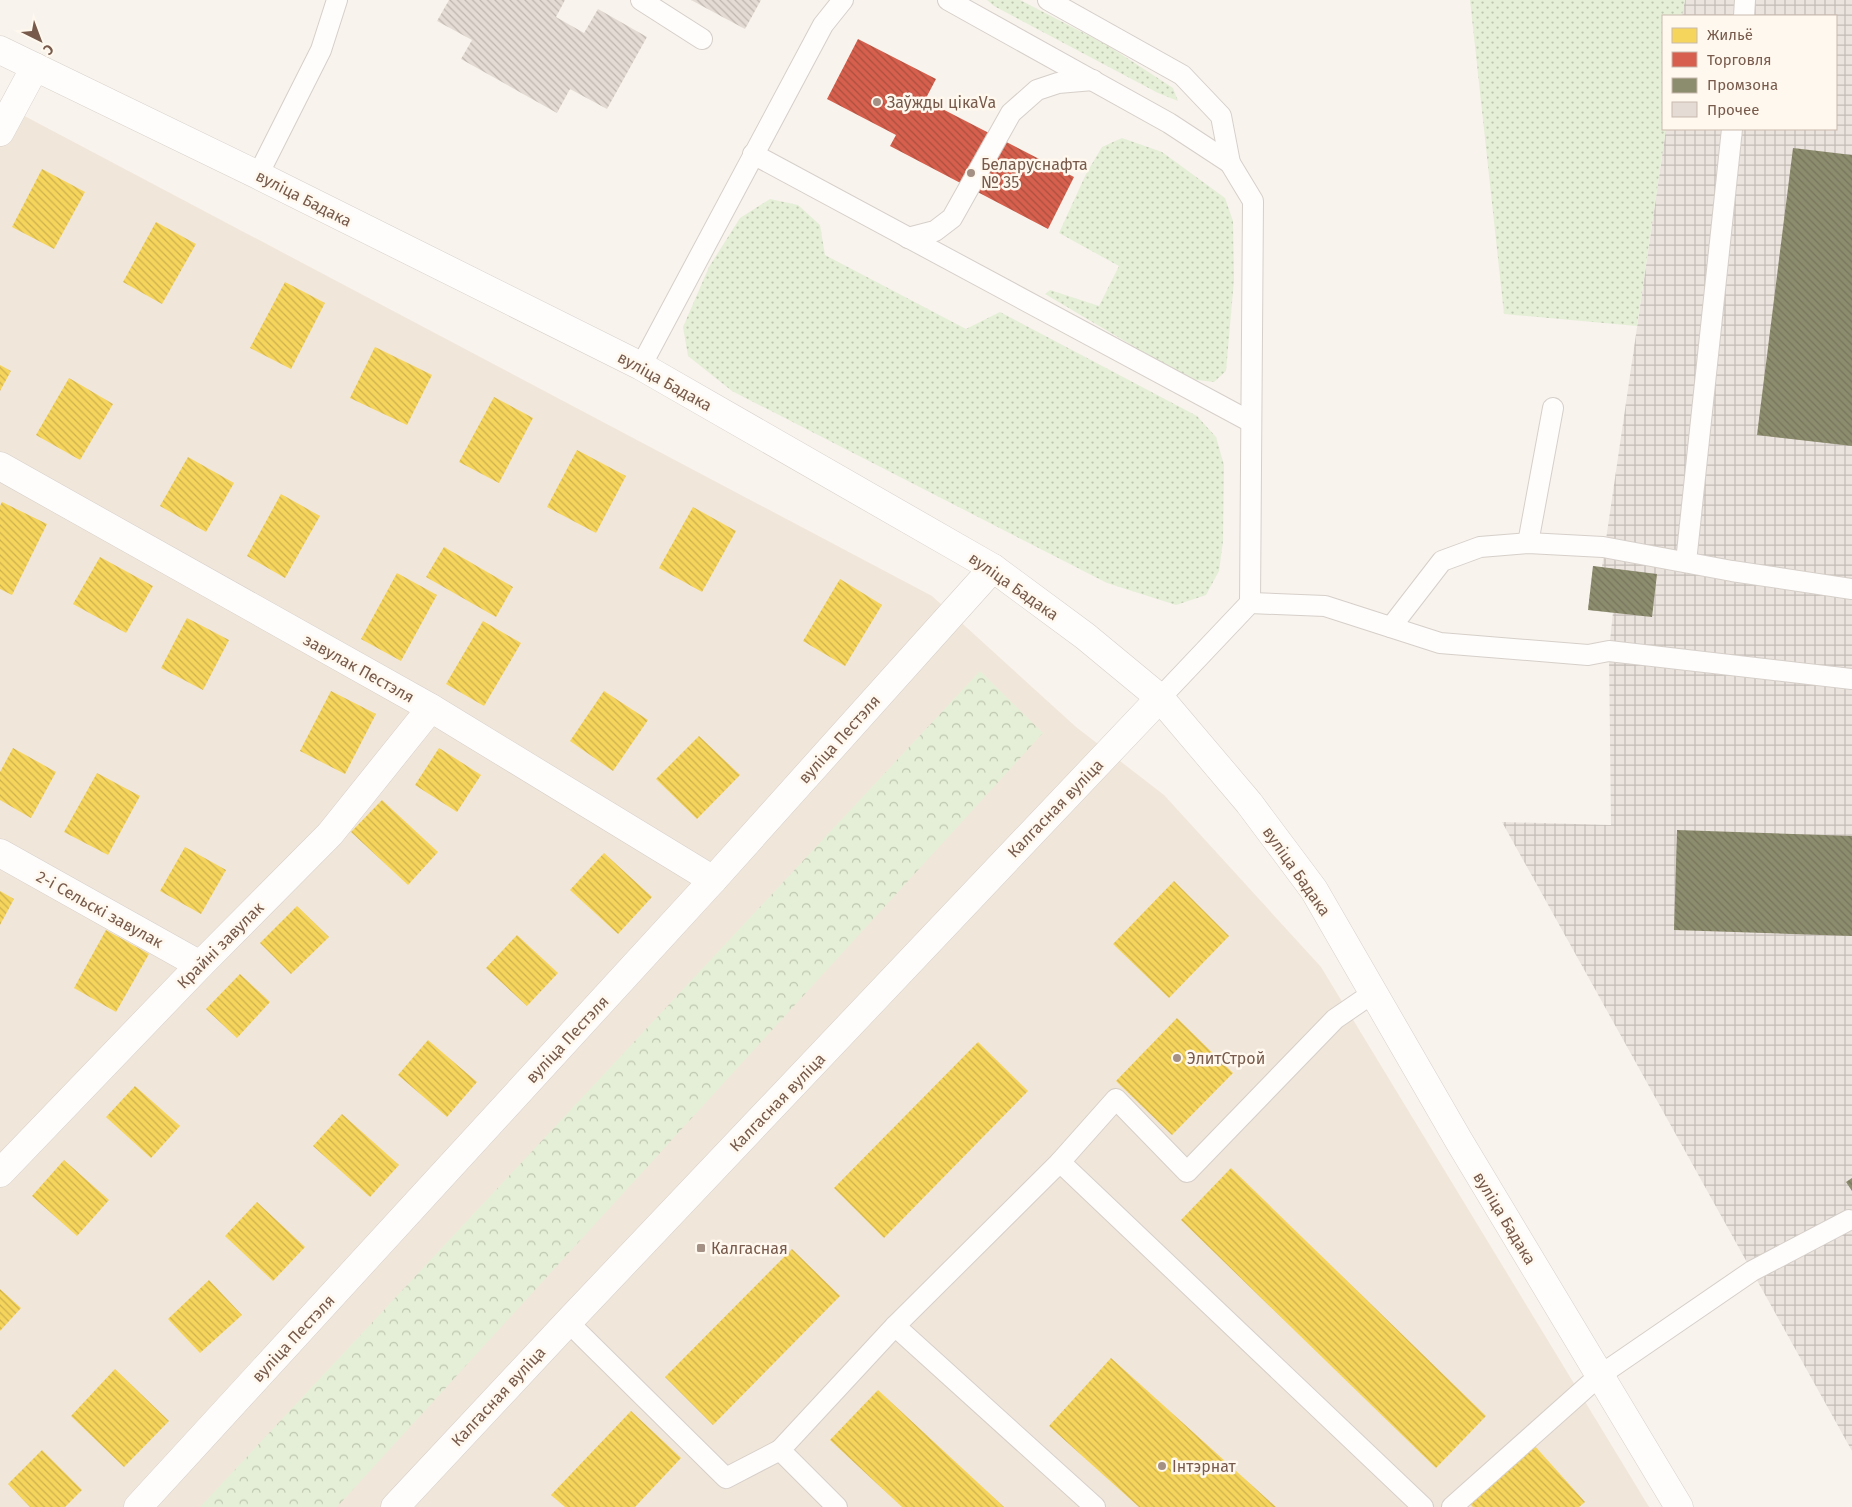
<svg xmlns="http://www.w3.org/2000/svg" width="1852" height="1507" font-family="'Fira Sans',sans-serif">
<defs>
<pattern id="industrial-grid" width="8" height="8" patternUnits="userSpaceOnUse" patternTransform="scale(1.25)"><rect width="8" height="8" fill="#ebe3dd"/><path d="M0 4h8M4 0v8" fill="none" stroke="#c3bbb5"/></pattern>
<pattern id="grass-dots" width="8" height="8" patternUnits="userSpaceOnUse" patternTransform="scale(1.25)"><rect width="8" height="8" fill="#e5efd7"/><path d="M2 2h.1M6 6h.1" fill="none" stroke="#bec5b0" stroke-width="1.8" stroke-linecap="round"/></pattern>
<pattern id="forest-crowns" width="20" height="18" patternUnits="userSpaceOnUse" patternTransform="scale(1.25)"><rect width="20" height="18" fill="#e5efd7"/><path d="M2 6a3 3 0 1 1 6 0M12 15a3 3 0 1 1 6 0" fill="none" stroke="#bec5b0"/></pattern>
<pattern id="homes-back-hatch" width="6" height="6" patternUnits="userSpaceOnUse" patternTransform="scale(1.25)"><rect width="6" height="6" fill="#f6d55c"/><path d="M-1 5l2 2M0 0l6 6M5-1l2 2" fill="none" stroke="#ccb04e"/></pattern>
<pattern id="shops-back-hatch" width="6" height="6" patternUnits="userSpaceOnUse" patternTransform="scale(1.25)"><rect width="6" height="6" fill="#d6604d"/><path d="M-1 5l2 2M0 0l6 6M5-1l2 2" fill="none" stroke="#aa4f3f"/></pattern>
<pattern id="industry-back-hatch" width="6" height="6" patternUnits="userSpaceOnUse" patternTransform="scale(1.25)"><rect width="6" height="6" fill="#8c8c6e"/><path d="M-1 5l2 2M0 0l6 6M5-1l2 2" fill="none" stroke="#77755c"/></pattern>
<pattern id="building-back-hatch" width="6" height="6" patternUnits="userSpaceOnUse" patternTransform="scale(1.25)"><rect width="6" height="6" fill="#e4dcd4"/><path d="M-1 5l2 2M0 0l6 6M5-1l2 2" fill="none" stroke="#beb5ae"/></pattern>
</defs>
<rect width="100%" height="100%" fill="#f8f3ed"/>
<path fill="#f1e6da" d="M0 103 932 596 1076 727 1164 795 1321 967 1649 1507H0Z"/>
<path fill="url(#industrial-grid)" d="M1685 0H1852V1451L1502 822 1611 825 1609 651 1613 612 1588 610 1593 566 1602 567 1666 129H1836V16H1682Z"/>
<g fill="url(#grass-dots)">
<path d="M987 0H1020L1107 45 1173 88 1178 101 1158 93 994 6Z"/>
<path d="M1470 0H1685L1682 16H1663V129H1666L1637 326 1504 314Z"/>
<path d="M1122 138 1162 152 1225 198 1233 221 1234 280 1226 371 1214 382 1189 379 1045 294 1050 290 1099 306 1119 266 1059 233 1086 174 1102 147Z"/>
<path d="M770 199 798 205 820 225 825 255 966 329 1000 312 1197 416 1216 437 1224 465 1223 541 1219 571 1206 595 1176 605 1107 583 732 391 688 356 683 327 709 267 740 218Z"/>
</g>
<path fill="url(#forest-crowns)" d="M980 671 1043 733 337 1507H200Z"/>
<g fill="url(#homes-back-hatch)">
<path d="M42 169 85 192 54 249 12 227Z"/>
<path d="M156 222 196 244 162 304 123 282Z"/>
<path d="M285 282 325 303 291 369 250 348Z"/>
<path d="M375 347 432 375 407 425 350 398Z"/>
<path d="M0 365 11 371 0 391Z"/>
<path d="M69 378 113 404 80 460 36 435Z"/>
<path d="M494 397 533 418 499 483 459 462Z"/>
<path d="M577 450 626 476 596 533 547 507Z"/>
<path d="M188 457 234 483 206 532 160 506Z"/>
<path d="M281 494 320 516 285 578 247 556Z"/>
<path d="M2 502 47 524 12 595 0 589V506Z"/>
<path d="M693 507 736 531 702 592 659 568Z"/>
<path d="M444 547 513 587 496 617 426 577Z"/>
<path d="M100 557 153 586 126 633 73 604Z"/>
<path d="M397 573 437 595 401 661 361 639Z"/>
<path d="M840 579 882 605 845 666 803 641Z"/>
<path d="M187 618 229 640 203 690 161 668Z"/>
<path d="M483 621 521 643 484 706 446 684Z"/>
<path d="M331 691 376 714 345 774 300 751Z"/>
<path d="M604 691 648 720 613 771 570 741Z"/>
<path d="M699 736 740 775 697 819 656 779Z"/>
<path d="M13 748 56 772 31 818 0 800V772Z"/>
<path d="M439 748 481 775 457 812 415 785Z"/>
<path d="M97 773 140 796 108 855 64 832Z"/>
<path d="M382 800 438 852 408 885 351 832Z"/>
<path d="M185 847 226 870 201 914 160 891Z"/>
<path d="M604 853 652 897 618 934 570 890Z"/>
<path d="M1174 881 1229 936 1169 998 1113 944Z"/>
<path d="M0 891 14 899 0 925Z"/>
<path d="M297 906 329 937 291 974 260 943Z"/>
<path d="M106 930 149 954 116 1012 74 988Z"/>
<path d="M517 935 558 973 527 1006 486 968Z"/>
<path d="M240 974 270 1002 237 1038 206 1009Z"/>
<path d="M1177 1018 1233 1073 1172 1135 1116 1081Z"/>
<path d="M428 1040 477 1082 447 1117 398 1075Z"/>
<path d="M978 1042 1028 1091 884 1238 834 1188Z"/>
<path d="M135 1086 180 1126 151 1158 106 1117Z"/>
<path d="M342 1114 399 1165 370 1197 313 1146Z"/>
<path d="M64 1160 109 1200 77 1236 32 1196Z"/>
<path d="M1231 1168 1486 1416 1436 1468 1181 1220Z"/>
<path d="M257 1202 305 1247 273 1281 225 1236Z"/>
<path d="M792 1249 840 1296 713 1425 665 1377Z"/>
<path d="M209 1280 242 1315 200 1353 168 1319Z"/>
<path d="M0 1289 21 1308 0 1331Z"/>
<path d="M1111 1358 1276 1507H1139L1049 1426Z"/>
<path d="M115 1369 169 1421 124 1467 71 1416Z"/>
<path d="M878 1390 1004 1507H902L830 1440Z"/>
<path d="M631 1411 681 1458 635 1507H565L551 1495Z"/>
<path d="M1533 1444 1585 1502 1579 1507H1473L1468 1502Z"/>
<path d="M42 1450 82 1490 65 1507H30L8 1484Z"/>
</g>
<path fill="url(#shops-back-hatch)" d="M858 39 936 79 925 100 1074 177 1048 229 890 146 896 135 827 99Z"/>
<g fill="url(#industry-back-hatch)">
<path d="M1793 148 1852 155V446L1757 435Z"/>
<path d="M1593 566 1657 574 1652 617 1588 610Z"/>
<path d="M1677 830 1852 836V936L1674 930Z"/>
<path d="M1852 1178V1191L1846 1182Z"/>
</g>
<g fill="url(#building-back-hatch)">
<path d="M449 0H565L556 17 584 33 598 9 647 37 607 109 570 89 557 113 461 59 472 40 437 21Z"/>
<path d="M691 0H761L745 29Z"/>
</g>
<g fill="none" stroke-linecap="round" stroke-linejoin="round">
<g stroke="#d6cfc9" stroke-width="22">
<g id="service">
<path d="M641 0 702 39"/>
<path d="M948 0 1169 123 1230 163 1253 201 1250 603"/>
<path d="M1048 0 1182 75 1221 116 1230 163"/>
<path d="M1744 16 1745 0"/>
<path d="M753 154 1251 422"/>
<path d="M258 175 321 50 337 0"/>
<path d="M908 238 935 231 952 218 1011 113 1037 90 1058 83 1093 80"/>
<path d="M641 366 823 25 843 0"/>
<path d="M1528 543 1553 408"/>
<path d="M1686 562 1732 129"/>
<path d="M1391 627 1442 561 1480 547 1528 543 1603 547 1732 571 1852 589"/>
<path d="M1160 698 1250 603 1325 606 1440 643 1588 655 1609 651 1852 679"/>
<path d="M1060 1162 1116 1099 1187 1172 1335 1019 1373 993"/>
<path d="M568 1322 726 1478 780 1450"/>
<path d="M895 1326 1060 1162 1423 1507"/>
<path d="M837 1507 780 1450 895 1326 1095 1507"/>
<path d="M1452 1507 1599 1376 1752 1271 1849 1220"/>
</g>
</g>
<g stroke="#d6cfc9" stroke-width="29">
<g id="minor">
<path d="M0 132 35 67"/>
<path d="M0 466 431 708 713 880"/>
<path d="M0 853 200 965"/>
<path d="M0 1173 200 965 330 834 431 708"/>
<path d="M138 1507 713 880 993 568"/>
</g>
</g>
<g stroke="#d6cfc9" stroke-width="29">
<path id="tertiary" d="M395 1507 568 1322 1160 698"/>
</g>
<g stroke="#d7d0c9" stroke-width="29">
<path id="secondary" d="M0 50 258 175 641 366 993 568 1085 636 1160 698 1249 803 1314 890 1459 1141 1679 1507"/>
</g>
<use href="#service" stroke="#fefdfc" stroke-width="20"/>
<use href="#minor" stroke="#fefdfc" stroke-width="28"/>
<use href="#tertiary" stroke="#fefdfc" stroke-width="28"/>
<use href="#secondary" stroke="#fefdfc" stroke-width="28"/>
</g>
<g fill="#a49084" stroke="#fff8ee" stroke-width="2">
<circle cx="877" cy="102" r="5"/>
<circle cx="971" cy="173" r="5"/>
<circle cx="1177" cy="1058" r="5"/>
<rect x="696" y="1243" width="10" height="10" rx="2.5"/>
<circle cx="1162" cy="1466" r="5"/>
</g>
<g text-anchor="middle" stroke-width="5" stroke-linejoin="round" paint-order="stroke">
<g font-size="16" fill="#775a4b" stroke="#fff8ee" text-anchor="start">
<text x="887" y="108">Заўжды цікаVа</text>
<text x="981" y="170">Беларуснафта<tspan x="981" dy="18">№ 35</tspan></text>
<text x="1187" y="1064">ЭлитСтрой</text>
<text x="711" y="1254">Калгасная</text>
<text x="1172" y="1472">Інтэрнат</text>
</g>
<g font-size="16" fill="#775a4b" stroke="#fff8ee">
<text transform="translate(304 198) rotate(27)" y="6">вуліца Бадака</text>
<text transform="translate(665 381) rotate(29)" y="6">вуліца Бадака</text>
<text transform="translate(1014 586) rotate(35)" y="6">вуліца Бадака</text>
<text transform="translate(359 668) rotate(29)" y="6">завулак Пестэля</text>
<text transform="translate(839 739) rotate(-48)" y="6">вуліца Пестэля</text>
<text transform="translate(1055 808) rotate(-46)" y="6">Калгасная вуліца</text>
<text transform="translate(1297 871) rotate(55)" y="6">вуліца Бадака</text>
<text transform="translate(100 909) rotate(29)" y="6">2-і Сельскі завулак</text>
<text transform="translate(220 945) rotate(-45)" y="6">Крайні завулак</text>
<text transform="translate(567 1039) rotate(-47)" y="6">вуліца Пестэля</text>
<text transform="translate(777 1102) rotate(-46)" y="6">Калгасная вуліца</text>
<text transform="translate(1505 1218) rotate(59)" y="6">вуліца Бадака</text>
<text transform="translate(293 1338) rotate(-47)" y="6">вуліца Пестэля</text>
<text transform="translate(498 1396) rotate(-47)" y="6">Калгасная вуліца</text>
</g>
</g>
<rect x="1662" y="15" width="175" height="115" fill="#fff8ee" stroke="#c9b9ad"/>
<rect x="1672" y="28" width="25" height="15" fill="#f6d55c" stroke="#c9b9ad"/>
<text x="1707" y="40" font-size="15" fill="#775a4b">Жильё</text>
<rect x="1672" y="52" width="25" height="15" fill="#d6604d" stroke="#c9b9ad"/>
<text x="1707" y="65" font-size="15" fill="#775a4b">Торговля</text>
<rect x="1672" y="78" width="25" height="15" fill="#8c8c6e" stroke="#c9b9ad"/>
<text x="1707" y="90" font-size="15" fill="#775a4b">Промзона</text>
<rect x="1672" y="102" width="25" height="15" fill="#e4dcd4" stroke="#c9b9ad"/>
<text x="1707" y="115" font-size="15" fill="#775a4b">Прочее</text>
<g transform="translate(40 40) rotate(138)" stroke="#fff8ee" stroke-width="4" paint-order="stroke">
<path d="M0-4L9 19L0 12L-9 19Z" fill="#775a4b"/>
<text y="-8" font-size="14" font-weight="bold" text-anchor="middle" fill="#775a4b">С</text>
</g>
</svg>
